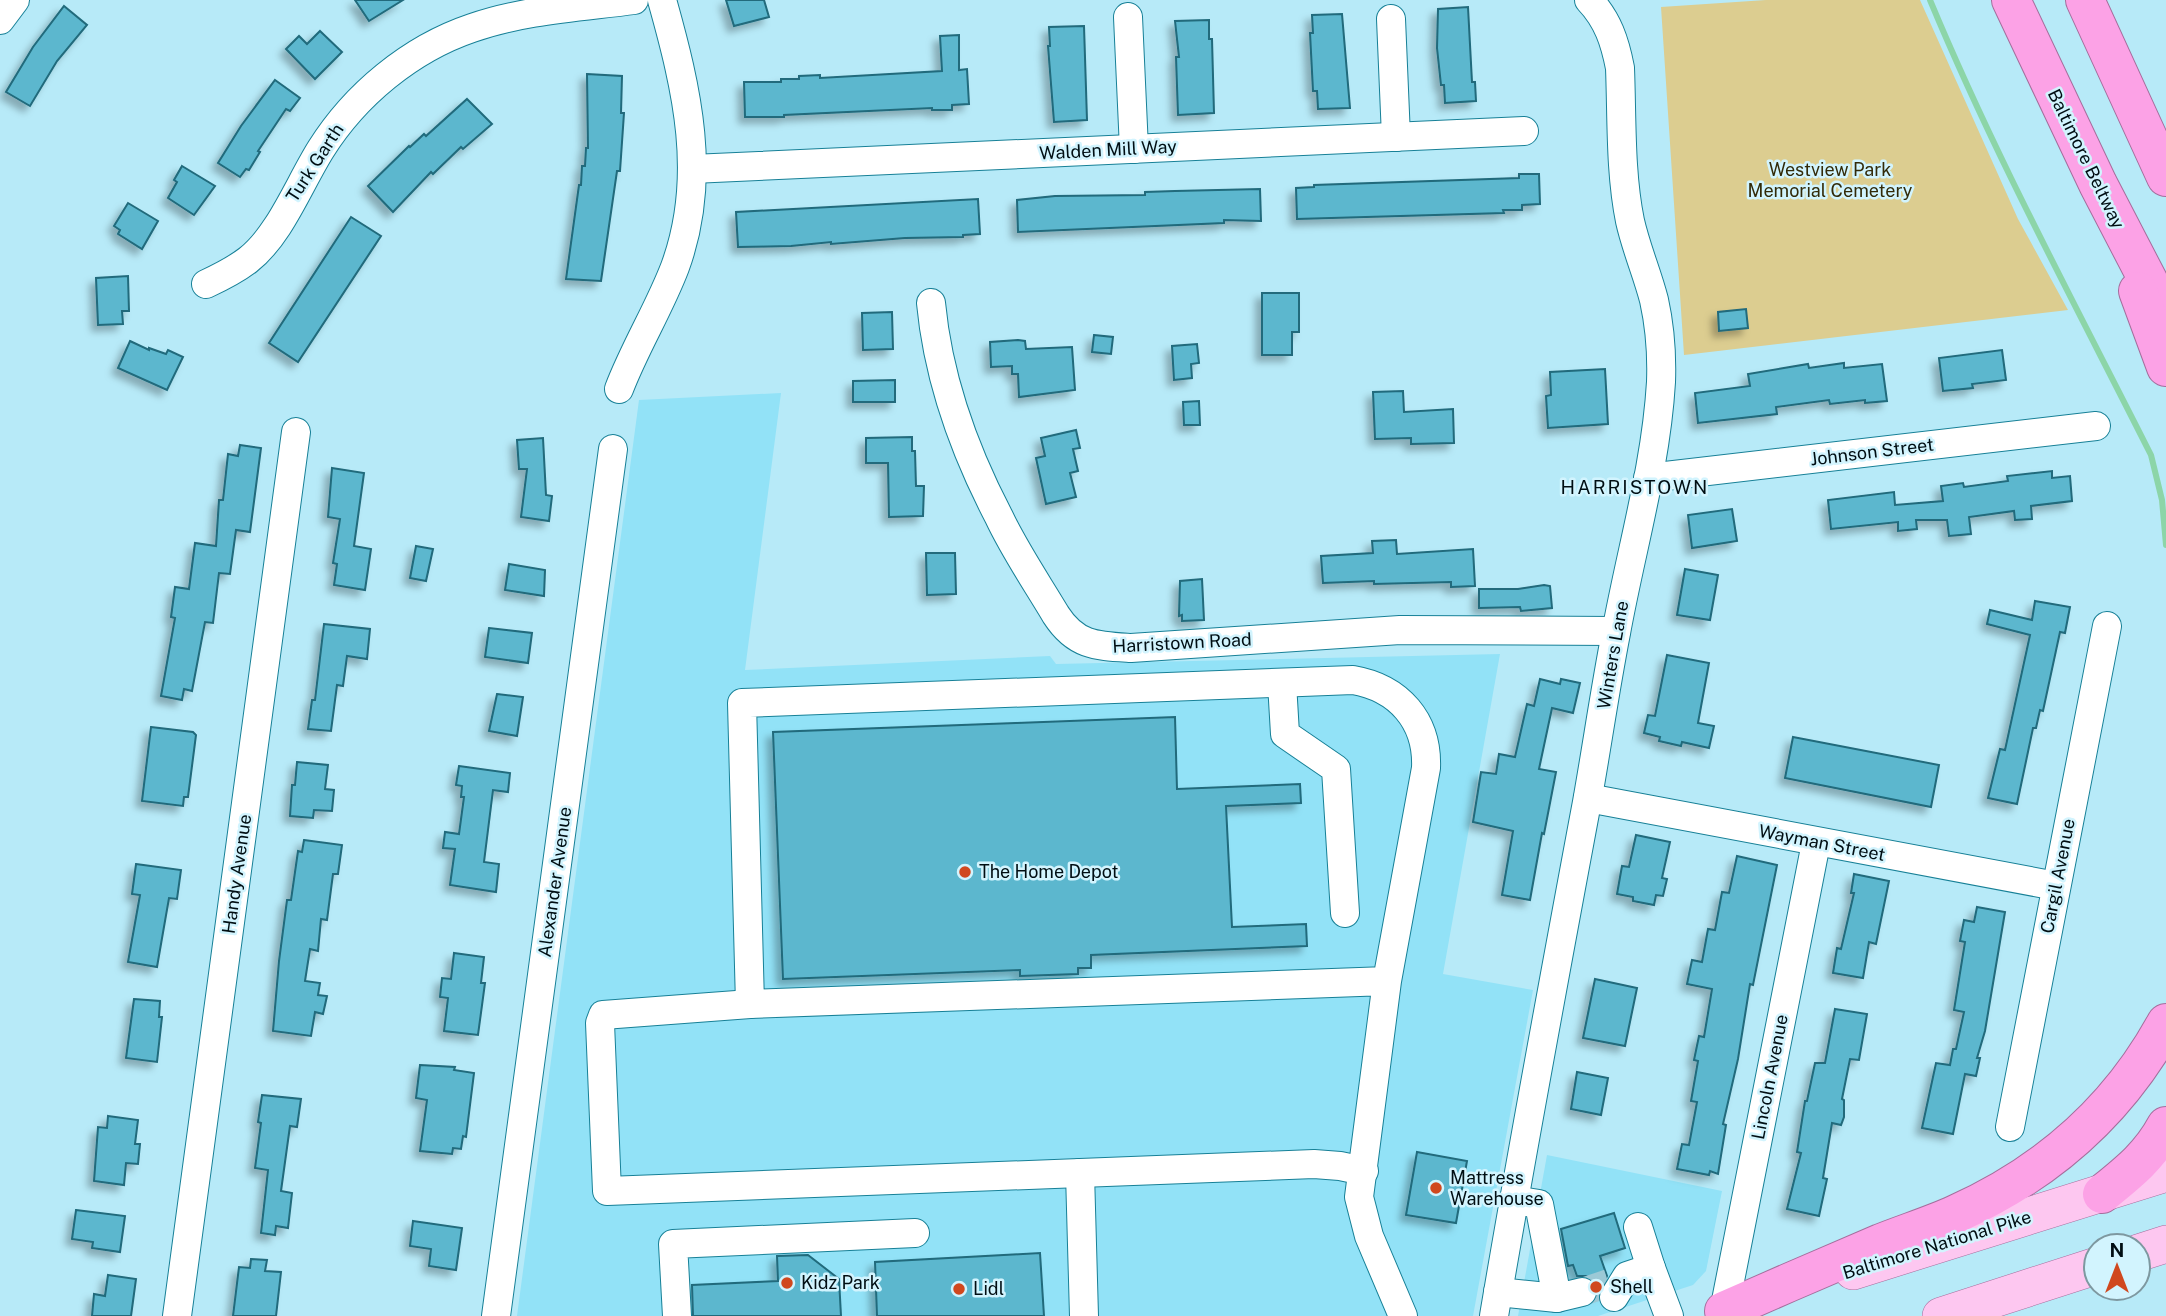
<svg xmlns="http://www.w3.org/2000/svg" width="2166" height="1316" font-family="'Public Sans',sans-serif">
<defs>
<filter id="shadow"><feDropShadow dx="-6" dy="6" stdDeviation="3.5" flood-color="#0004"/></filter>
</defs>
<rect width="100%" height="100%" fill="#b7eaf8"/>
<g fill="#92e2f7">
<path d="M781 393 745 670 1050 656 1056 664 1500 654 1443 974 1533 990 1473 1316H517L639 400Z"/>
<path d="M1547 1155 1722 1191 1706 1271 1693 1285 1598 1316H1518Z"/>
</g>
<path fill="#dccd90" d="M1766 0H1920L2018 219 2068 310 1684 355 1661 7Z"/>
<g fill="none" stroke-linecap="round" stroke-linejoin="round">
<path stroke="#8cd5a8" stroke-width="6" d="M1930 0C1995 156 2075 304 2151 455L2162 500 2166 545"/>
</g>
<g fill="#5bb7ce" stroke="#206a7b" stroke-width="2" filter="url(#shadow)">
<path d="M355 0H403L369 21Z"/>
<path d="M726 0H764L769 17 734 26Z"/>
<path d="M64 6 87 25 57 61 30 106 6 92 33 47Z"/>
<path d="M1468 7 1472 82H1475L1476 101 1445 103 1444 85H1441L1437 48 1438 9Z"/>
<path d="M1342 14 1350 108 1318 109 1317 91H1313L1310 33H1313L1312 15Z"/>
<path d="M1209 20V39H1212L1214 113 1178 115 1176 57H1179L1175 21Z"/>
<path d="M1084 26 1087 120 1054 122 1048 46H1050L1049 27Z"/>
<path d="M320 31 342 52 315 79 286 49 299 36 307 44Z"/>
<path d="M959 35V70L967 69 969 104 952 105V110H932V108L784 115V117H745L744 82H781V79H799V76L820 75V78L942 71 940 36Z"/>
<path d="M587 74 622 76 621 113H624L620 171H617L601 281 566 279 579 185H581L582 166H585L586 148H588Z"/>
<path d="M275 80 300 98 290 111 286 109 258 151 260 152 249 170 246 169 240 177 218 163 241 126Z"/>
<path d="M467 99 492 124 463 149 461 147 433 174 431 172 393 212 368 186 409 146 410 147 424 134 426 136Z"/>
<path d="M182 166 215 186 194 215 168 198 177 182 174 180Z"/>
<path d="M1519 174H1539L1540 204 1522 205V210H1503L1504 213 1297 219 1296 188 1314 187V185L1519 178Z"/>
<path d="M1260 189 1261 221 1224 220V223L1018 232 1017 200 1055 196 1145 195V192L1175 191Z"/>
<path d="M978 199 980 234 963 235V237L905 238 831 244V242L791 246 738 247 736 212Z"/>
<path d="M128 203 158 221 142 249 118 234 120 230 114 226Z"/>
<path d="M351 217 381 236 298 362 269 343Z"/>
<path d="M128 276 129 311H122L123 324 98 325 96 278Z"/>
<path d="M1262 293H1299V332H1292V355H1262Z"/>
<path d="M1746 309 1748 328 1719 331 1718 312Z"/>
<path d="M892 312 893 349 863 350 862 313Z"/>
<path d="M1094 335 1113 337 1111 354 1092 352Z"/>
<path d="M1018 340 1025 341 1026 349 1072 347 1075 390 1019 397 1018 374H1012V366L991 367 990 342Z"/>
<path d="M130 341 149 350V348L166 354 168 350 183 357 167 390 118 368Z"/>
<path d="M1197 344 1199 363 1191 364 1192 378 1174 380 1172 346Z"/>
<path d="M2002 350 2006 380 1972 384 1973 388 1943 391 1939 358Z"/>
<path d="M1844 363V368L1882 364 1887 401 1865 403V400L1830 404 1829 400 1776 407 1777 414 1698 423 1695 393 1750 386 1748 374 1808 364 1809 368Z"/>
<path d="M1605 369 1608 424 1548 428 1546 396 1551 395 1550 372Z"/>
<path d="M895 380V402H853V381Z"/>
<path d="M1403 391 1404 412 1453 409 1454 443 1411 444V438L1375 439 1373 392Z"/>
<path d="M1199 401 1200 425H1184L1183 402Z"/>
<path d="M1076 430 1080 448 1073 449 1078 471 1070 473 1076 497 1046 504 1036 458 1045 456 1041 438Z"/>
<path d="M912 437V451H915L916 486H924L923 516 889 517 888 463H866V438Z"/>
<path d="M543 438 546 495 552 496 549 521 521 517 527 469H519L517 440Z"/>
<path d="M240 445 261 448 250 532 236 530 230 574 219 573 213 623 205 622 192 691 184 689 182 700 161 696 175 618 171 617 175 587 189 589 195 543 216 546 219 500H223L228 454 238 456Z"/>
<path d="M332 468 364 473 354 546 371 549 365 590 334 585 337 564 333 563 340 519 328 517Z"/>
<path d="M2052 471V478L2070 476 2072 501 2031 506 2032 519 2015 520 2014 511 1969 517 1971 534 1949 536 1947 520H1916L1917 529 1898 531V522L1831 529 1828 500 1894 492 1895 505 1943 501 1941 486 1963 483 1964 487 2008 481 2007 476Z"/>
<path d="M1732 509 1737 541 1692 548 1688 515Z"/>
<path d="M1396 540 1397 554 1473 549 1475 586 1451 587V582L1374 584V581L1323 583 1321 556 1373 553 1372 541Z"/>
<path d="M416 546 433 549 426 581 410 578Z"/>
<path d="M926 553H955L956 594 927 595Z"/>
<path d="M509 564 545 570 544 596 505 590Z"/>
<path d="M1685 569 1718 575 1710 620 1677 615Z"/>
<path d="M1202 579 1204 620 1182 621V615L1179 616 1180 581Z"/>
<path d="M1544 585 1550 586 1552 608 1521 611 1520 607 1479 608V589H1518Z"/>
<path d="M2035 601 2070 607 2065 633 2060 632 2043 711 2040 710 2036 728H2033L2017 804 1988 798 2000 749 2005 750 2030 635 1987 624 1990 610 2032 620Z"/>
<path d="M324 624 370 629 367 659 347 656 343 686 337 685 331 731 308 729 312 700H315Z"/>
<path d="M489 628 532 633 528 663 485 657Z"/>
<path d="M1667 655 1709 663 1698 723 1714 726 1709 748 1682 742 1681 746 1659 741 1660 737 1644 733 1648 715 1655 716Z"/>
<path d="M1540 679 1560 684 1561 679 1580 683 1573 713 1552 708 1539 769 1556 772 1544 834 1542 833 1530 900 1502 895 1513 831 1473 822 1481 772 1496 774 1499 754 1515 757 1527 704 1534 706Z"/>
<path d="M497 694 523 697 517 736 489 731Z"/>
<path d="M1175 717 1177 789 1300 784 1301 803 1226 806 1232 927 1306 924 1307 946 1091 955V968H1078V974L1020 976V970L783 979 773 732Z"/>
<path d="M151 727 193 732 196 735 188 797H184L183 806 142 801Z"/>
<path d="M1793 737 1939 765 1931 807 1785 778Z"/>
<path d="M297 762 328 765 325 789 334 790 332 811 314 810 313 818 290 816 292 785H295Z"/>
<path d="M459 766 510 773 508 792 493 790 484 862 499 864 496 892 450 885 455 849 443 848 445 832 459 834 464 797H461L462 786 456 785Z"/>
<path d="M1636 835 1670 842 1662 878 1667 879 1663 896 1656 895 1654 905 1633 901V897L1617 894 1622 866 1629 867Z"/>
<path d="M304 840 342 845 338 874H333L327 920 321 919 318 951 310 949 305 981 320 983 318 995 327 996 323 1014 315 1012 311 1036 273 1031 279 961 287 900H291L298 851 302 852Z"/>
<path d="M1737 856 1777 865 1753 985 1750 984 1738 1059 1723 1124 1726 1125 1718 1174 1710 1171 1709 1175 1677 1169 1682 1144 1689 1145 1697 1102 1691 1101 1698 1061 1694 1060 1699 1036 1704 1037 1712 989 1687 984 1692 960 1702 962 1708 929 1715 930 1722 892 1729 893Z"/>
<path d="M136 864 181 870 177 899 169 898 157 967 128 962 140 895 132 894Z"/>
<path d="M1854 874 1889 881 1876 944 1869 942 1863 978 1833 973 1837 948 1841 949 1854 893H1851Z"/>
<path d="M1977 907 2005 912 1985 1031 1977 1058H1980L1976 1076 1965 1074 1953 1134 1922 1128 1936 1063 1950 1065 1953 1049H1956L1964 1012 1954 1010 1965 942 1960 941 1964 920 1974 922Z"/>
<path d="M454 953 484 957 481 983H485L478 1035 444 1031 448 998 440 997 442 978 451 979Z"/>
<path d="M1595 979 1637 988 1625 1046 1583 1038Z"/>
<path d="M134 999 160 1001 159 1017H162L157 1062 126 1058Z"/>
<path d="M1835 1009 1867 1014 1859 1060 1850 1059 1842 1099 1844 1100V1117L1841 1125 1832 1123 1823 1178 1827 1179 1819 1216 1787 1209 1801 1153 1797 1152 1805 1101H1807L1815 1063H1825Z"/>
<path d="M420 1065 455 1067 454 1070 474 1073 466 1137 463 1136 461 1149 453 1148 452 1154 420 1151 427 1100 416 1098Z"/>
<path d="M1577 1072 1608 1078 1601 1115 1571 1109Z"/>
<path d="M262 1095 301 1099 297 1127 290 1126 281 1191 292 1193 288 1228 276 1226 275 1235 261 1233 268 1170 255 1168 261 1123 258 1122Z"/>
<path d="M108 1116 138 1120 135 1144H140L138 1164 126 1163 124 1185 94 1181 98 1127 107 1128Z"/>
<path d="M1417 1152 1467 1161 1456 1223 1406 1215Z"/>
<path d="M76 1210 125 1216 120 1252 92 1248 93 1242 72 1239Z"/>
<path d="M1614 1213 1625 1248 1600 1256 1607 1276 1598 1294V1287L1594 1280 1586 1276H1577L1573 1265 1568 1266 1561 1229Z"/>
<path d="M413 1221 462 1228 456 1270 429 1266 431 1249 410 1246Z"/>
<path d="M1040 1253 1044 1316H877L875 1262Z"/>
<path d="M808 1255 839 1279 841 1316H693L692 1285 778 1281 777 1256Z"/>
<path d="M251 1259 267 1260 265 1271 281 1272 276 1316H233L239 1267 250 1268Z"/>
<path d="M108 1275 136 1279 131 1316H92L94 1294 105 1296Z"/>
</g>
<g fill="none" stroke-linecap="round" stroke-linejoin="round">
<path stroke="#9cc9d6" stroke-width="28" stroke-dasharray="28 14" stroke-linecap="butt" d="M1582 1292 1609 1283"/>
<g stroke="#178097" stroke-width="30">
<g id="minor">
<path d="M1128 17 1134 149"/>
<path d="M1391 19 1396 137"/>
<path d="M0 20 15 0"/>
<path d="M692 169 1524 131"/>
<path d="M206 284C221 277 235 270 248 260 280 235 299 184 321 149 355 95 410 49 472 28 523 10 581 7 634 0"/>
<path d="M931 303C938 377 965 452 999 517 1015 551 1037 583 1056 615 1076 646 1097 646 1131 648L1400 630 1616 631"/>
<path d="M619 389C635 347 659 309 675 267 708 177 687 89 662 0"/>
<path d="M1648 478 2096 426"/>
<path d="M1282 683 1285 734 1336 769 1345 913"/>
<path d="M1588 798 2056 886"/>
<path d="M1387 981 750 1004 742 703 1353 680C1399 688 1428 721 1426 768L1387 981 1359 1197 1369 1236 1403 1316"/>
<path d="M750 1004 603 1015 600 1023 607 1191 1080 1173"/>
<path d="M2010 1127 2107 626"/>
<path d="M1513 1200 1539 1204 1557 1298"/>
<path d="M1638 1227 1651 1268"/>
<path d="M1498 1292 1557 1298 1582 1292"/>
<path d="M1614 1297 1627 1276 1651 1268 1669 1316"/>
<path d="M1724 1311 1816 843"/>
<path d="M177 1316 296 432"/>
<path d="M496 1316 613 449"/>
<path d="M677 1316 673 1244 915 1233"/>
<path d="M1084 1316 1080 1173 1314 1164 1340 1166 1364 1171"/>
<path d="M1494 1316C1523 1144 1555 973 1587 802 1597 746 1605 689 1616 633 1631 550 1656 467 1661 382 1662 354 1660 327 1654 300 1647 273 1636 248 1630 221 1620 172 1622 118 1620 68 1615 42 1608 20 1589 0"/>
</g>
</g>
<g stroke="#a46e9c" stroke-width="38">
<g id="major">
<path d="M2138 1253 2166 1244"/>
<path d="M1853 1271 2166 1173"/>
<path d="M1941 1316 2096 1266"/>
</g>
</g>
<g stroke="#a46e9c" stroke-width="40">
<g id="highway">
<path d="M2011 0 2098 184 2166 315"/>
<path d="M2085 0 2166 177"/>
<path d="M2138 291 2166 367"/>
<path d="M2102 1194C2128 1173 2150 1156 2166 1126"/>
<path d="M1724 1311C1776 1288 1829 1265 1881 1243 1906 1233 1932 1225 1956 1214 2047 1173 2118 1111 2166 1023"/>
</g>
</g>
<use href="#minor" stroke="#fff" stroke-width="28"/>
<use href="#major" stroke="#fdc7f0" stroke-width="37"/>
<use href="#highway" stroke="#fca2e6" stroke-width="38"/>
</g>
<g fill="#d0481e" stroke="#d2f4fe" stroke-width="2.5">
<circle cx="965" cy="872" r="7"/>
<circle cx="1436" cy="1188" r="7"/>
<circle cx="787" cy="1283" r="7"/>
<circle cx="1596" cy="1287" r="7"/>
<circle cx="959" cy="1289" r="7"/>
</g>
<g text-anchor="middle" stroke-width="5" stroke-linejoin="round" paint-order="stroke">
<g font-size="18" fill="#000e13" stroke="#d2f4fe">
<text transform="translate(1108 150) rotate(-3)" y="6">Walden Mill Way</text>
<text transform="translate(2086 159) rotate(64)" y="6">Baltimore Beltway</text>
<text transform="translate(315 163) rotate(-57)" y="6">Turk Garth</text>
<text transform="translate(1872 452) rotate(-7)" y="6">Johnson Street</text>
<text transform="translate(1182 643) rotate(-3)" y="6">Harristown Road</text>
<text transform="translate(1613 655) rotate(-80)" y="6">Winters Lane</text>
<text transform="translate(1822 843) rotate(11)" y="6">Wayman Street</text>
<text transform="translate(237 874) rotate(-82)" y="6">Handy Avenue</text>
<text transform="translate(2058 876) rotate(-79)" y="6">Cargil Avenue</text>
<text transform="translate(555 882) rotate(-82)" y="6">Alexander Avenue</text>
<text transform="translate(1770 1077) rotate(-79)" y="6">Lincoln Avenue</text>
<text transform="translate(1937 1245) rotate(-17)" y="6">Baltimore National Pike</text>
</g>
<g font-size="18" fill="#322a08" stroke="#d2f4fe">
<text x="1830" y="176">Westview Park<tspan x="1830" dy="21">Memorial Cemetery</tspan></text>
</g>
<g font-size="18" fill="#000e13" stroke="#d2f4fe" text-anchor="start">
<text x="979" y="878">The Home Depot</text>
<text x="1450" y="1184">Mattress<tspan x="1450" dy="21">Warehouse</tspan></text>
<text x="801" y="1289">Kidz Park</text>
<text x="1610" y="1293">Shell</text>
<text x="973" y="1295">Lidl</text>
</g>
<g font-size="19" letter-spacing="2" fill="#000e13" stroke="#d2f4fe">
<text x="1635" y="494">HARRISTOWN</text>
</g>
</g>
<g transform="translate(2117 1267)"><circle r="33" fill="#d2f4fe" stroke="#7e98a0" stroke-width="2"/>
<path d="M0-5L12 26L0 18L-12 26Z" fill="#d0481e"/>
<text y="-10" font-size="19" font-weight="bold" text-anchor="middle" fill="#000e13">N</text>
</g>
</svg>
